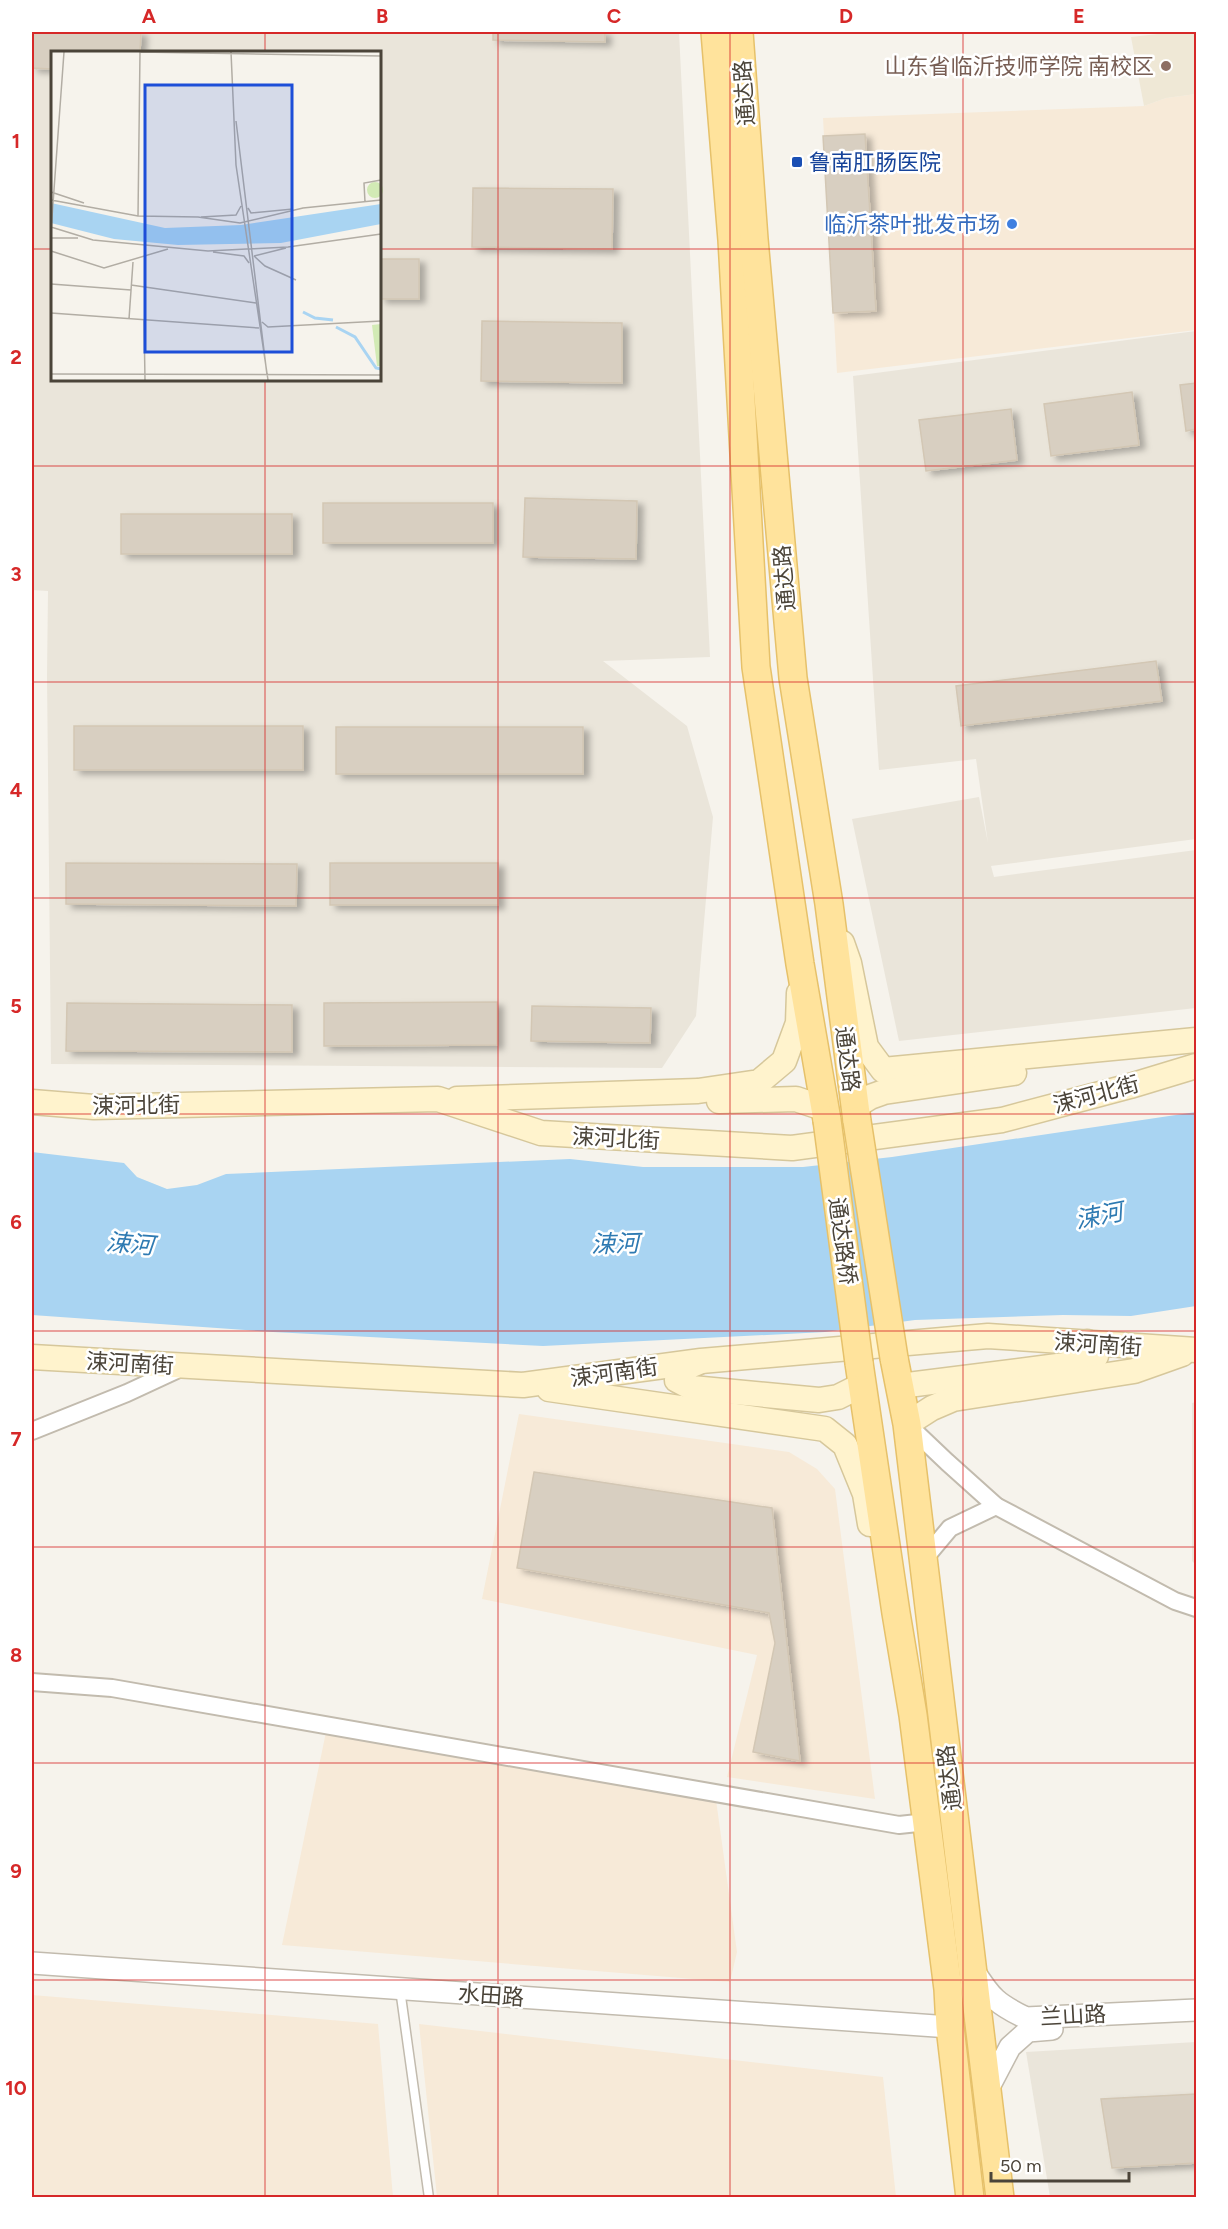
<svg xmlns="http://www.w3.org/2000/svg" width="1228" height="2229" font-family="Figtree,'Noto Sans SC',sans-serif">
<defs>
<filter id="shadow"><feDropShadow dx="6" dy="4" stdDeviation="3" flood-color="#0004"/></filter>
</defs>
<rect width="100%" height="100%" fill="#f6f3ec"/>
<g fill="#eae5da" fill-rule="evenodd">
<path d="M32 32H679L710 657 603 661 687 726 713 817 696 1016 662 1068 51 1064 47 676 48 591 32 590ZM52 52H380V380H52Z"/>
<path d="M1196 331V839L991 866 994 877 1196 850V1008L899 1041 852 819 979 797 988 843 976 759 879 770 853 376Z"/>
<path d="M1196 1402V1565L1192 1561V1403Z"/>
<path d="M1196 2042V2197H1050L1026 2052Z"/>
</g>
<g fill="#f7ead8">
<path d="M1196 94V330L837 373 823 118 1144 106 1166 98Z"/>
<path d="M519 1414 789 1452 817 1469 835 1489 875 1799 727 1777 757 1655 482 1599Z"/>
<path d="M326 1732 716 1800 737 1952 730 1982 282 1945Z"/>
<path d="M32 1995 378 2024 393 2197H32Z"/>
<path d="M419 2024 883 2077 896 2197H437Z"/>
</g>
<path fill="#efe8d6" d="M1176 32H1196V94L1166 98 1144 106 1131 37Z"/>
<path fill="#a9d4f2" d="M1196 1112V1306L1131 1316 1063 1315 915 1320 825 1332 543 1346 273 1332 32 1315V1152L124 1163 137 1177 167 1189 197 1185 226 1174 570 1159 643 1167H803L892 1157Z"/>
<g fill="#d8cfc1" stroke="#d3c7b4" stroke-width="1.5" filter="url(#shadow)">
<path d="M32 32H141L140 52H52V69L32 68Z"/>
<path d="M493 32H605V42L493 40Z"/>
<path d="M865 134 876 311 833 313 823 136Z"/>
<path d="M473 188 613 189 612 249 472 247Z"/>
<rect x="380" y="259" width="39" height="40"/>
<path d="M482 321 622 323V383L481 381Z"/>
<path d="M1196 383V429L1186 431 1180 385Z"/>
<path d="M1132 392 1139 445 1051 456 1044 404Z"/>
<path d="M1011 409 1017 460 926 471 919 420Z"/>
<path d="M525 498 637 501 636 559 523 557Z"/>
<rect x="323" y="503" width="170" height="40"/>
<rect x="121" y="514" width="171" height="40"/>
<path d="M1156 661 1162 701 961 726 956 686Z"/>
<rect x="74" y="726" width="229" height="44"/>
<rect x="336" y="727" width="247" height="47"/>
<path d="M66 863 297 864 296 906 66 904Z"/>
<rect x="330" y="863" width="168" height="42"/>
<path d="M497 1002V1045L324 1046V1003Z"/>
<path d="M67 1003 292 1005V1052L66 1051Z"/>
<path d="M532 1006 651 1008 650 1043 531 1041Z"/>
<path d="M534 1472 772 1508 800 1761 753 1752 775 1643 769 1613 517 1568Z"/>
<path d="M1196 2094V2163L1112 2168 1101 2099Z"/>
</g>
<g fill="none" stroke-linecap="round" stroke-linejoin="round">
<g stroke="#c2bbae" stroke-width="11">
<path id="service" d="M400 1989 429 2198"/>
</g>
<g stroke="#c2bbae" stroke-width="20">
<g id="minor">
<path d="M907 1424 947 1462 996 1506 1175 1601 1196 1608"/>
<path d="M32 1431 127 1393 183 1367"/>
<path d="M924 1559 950 1528 996 1506"/>
<path d="M32 1682 112 1688 899 1825 927 1822"/>
</g>
</g>
<g stroke="#c2bbae" stroke-width="24">
<g id="tertiary">
<path d="M32 1963 950 2027"/>
<path d="M974 1971C991 1998 997 2004 1026 2018L1196 2010"/>
<path d="M988 2089 1010 2047 1028 2031 1052 2029"/>
</g>
</g>
<g stroke="#d6c79b" stroke-width="27">
<g id="secondary">
<path d="M842 943 849 963 866 1047 883 1070 1196 1040"/>
<path d="M457 1099 698 1091 759 1082 784 1061 798 1023 799 993"/>
<path d="M719 1101 796 1099 826 1109"/>
<path d="M32 1102 94 1107 438 1099 541 1133 792 1148 1002 1120 1130 1086 1196 1066"/>
<path d="M854 1107 870 1097 884 1092 1014 1073"/>
<path d="M32 1357 523 1385 701 1361 988 1336 1196 1350"/>
<path d="M699 1362 678 1371 677 1380 692 1388 819 1400 838 1397 862 1385"/>
<path d="M900 1386 1073 1364 1096 1356 1087 1342"/>
<path d="M549 1389 825 1429 845 1445 865 1494 870 1524"/>
<path d="M907 1424 932 1408 953 1399 1134 1371 1182 1354"/>
</g>
</g>
<g stroke="#e6c16a" stroke-width="30">
<g id="primary">
<path d="M715 32 732 240 756 667 800 964 827 1120"/>
<path d="M739 32 754 239 793 678 829 904 857 1121"/>
<path d="M894 1358 907 1424 1000 2198"/>
<path d="M859 1363 896 1613 913 1715 948 1989 950 2027 970 2198"/>
</g>
</g>
<use href="#service" stroke="#fff" stroke-width="8"/>
<use href="#minor" stroke="#fff" stroke-width="16"/>
<use href="#tertiary" stroke="#fff" stroke-width="21"/>
<use href="#secondary" stroke="#fff3cd" stroke-width="24"/>
<use href="#primary" stroke="#ffe39c" stroke-width="27"/>
<g stroke="#e6c16a" stroke-width="30" stroke-linecap="butt">
<g id="primary-bridge">
<path d="M827 1120 859 1363"/>
<path d="M857 1121 894 1358"/>
</g>
</g>
<use href="#primary-bridge" stroke="#ffe39c" stroke-width="27"/>
</g>
<path fill="none" stroke="#d62828" stroke-width="1.5" stroke-opacity="0.55" d="M265 32V52M498 32V2198M730 32V2198M963 32V2198M32 249H52M380 249H1196M265 380V2198M32 466H1196M32 682H1196M32 898H1196M32 1114H1196M32 1331H1196M32 1547H1196M32 1763H1196M32 1980H1196"/>
<circle fill="#8d6e63" stroke="#fff" stroke-width="2" cx="1166" cy="66" r="6"/>
<rect fill="#1a4fb4" stroke="#fff" stroke-width="2" x="791" y="156" width="12" height="12" rx="3"/>
<circle fill="#3f7fe0" stroke="#fff" stroke-width="2" cx="1012" cy="224" r="6"/>
<g text-anchor="middle" stroke-width="5" stroke-linejoin="round" paint-order="stroke">
<g font-size="22" fill="#785e54" stroke="#fff" text-anchor="end">
<text x="1154" y="74">山东省临沂技师学院 南校区</text>
</g>
<g font-size="22" fill="#4b4439" stroke="#fff">
<text transform="translate(744 93) rotate(-94)" y="8">通达路</text>
<text transform="translate(784 578) rotate(-95)" y="8">通达路</text>
<text transform="translate(848 1059) rotate(83)" y="8">通达路</text>
<text transform="translate(1096 1094) rotate(-15)" y="8">涑河北街</text>
<text transform="translate(136 1105) rotate(-1)" y="8">涑河北街</text>
<text transform="translate(616 1138) rotate(3)" y="8">涑河北街</text>
<text transform="translate(843 1241) rotate(82)" y="8">通达路桥</text>
<text transform="translate(1098 1344) rotate(4)" y="8">涑河南街</text>
<text transform="translate(130 1363) rotate(3)" y="8">涑河南街</text>
<text transform="translate(614 1372) rotate(-8)" y="8">涑河南街</text>
<text transform="translate(949 1778) rotate(-97)" y="8">通达路</text>
<text transform="translate(491 1995) rotate(4)" y="8">水田路</text>
<text transform="translate(1073 2015) rotate(-3)" y="8">兰山路</text>
</g>
<g font-size="22" fill="#164399" stroke="#fff" text-anchor="start">
<text x="809" y="170">鲁南肛肠医院</text>
</g>
<g font-size="22" fill="#366cbe" stroke="#fff" text-anchor="end">
<text x="1000" y="232">临沂茶叶批发市场</text>
</g>
<g font-size="24" font-style="italic" fill="#2e7ab2" stroke="#fff">
<text transform="translate(1099 1216) rotate(-11)" y="8">涑河</text>
<text transform="translate(130 1244) rotate(5)" y="8">涑河</text>
<text transform="translate(615 1244) rotate(-1)" y="8">涑河</text>
</g>
</g>
<g transform="translate(51 51)">
<rect width="330" height="330" fill="#f6f3ec"/>
<path d="M316 139a8 8 0 1 1 16 0a8 8 0 1 1-16 0ZM330 273V315H326L321 274Z" fill="#d2eab5"/>
<path d="M0 152 114 177 190 174 330 153V173L230 192 127 194 63 188 0 172Z" fill="#a9d4f2"/>
<path fill="none" stroke="#a9d4f2" stroke-width="3" d="M252 261 264 267 282 269M285 276 304 286 325 317 330 318"/>
<path fill="none" stroke="#b2ada4" stroke-width="1.5" d="M89 1 330 5M180 1 185 114 217 329M185 70 216 324M0 141 33 152M0 149 87 165 147 166 189 172 252 157 330 149M314 151 313 132 330 129M197 157 200 162 242 158M87 165 89 1M150 166 185 164 190 155M0 176 42 189 157 200 237 196 330 183M0 180 13 1M0 187H27M0 200 53 217 117 198M162 201 193 205 198 212M203 205 214 215 245 229M203 205 235 197M0 233 80 239M80 234 205 252M0 262 208 277M78 268 82 211M93 269 94 329M211 271 217 276 330 270M0 323 330 324"/>
<path fill="#1d4ed8" fill-opacity="0.15" stroke="#1d4ed8" stroke-width="3" d="M94 34H241V301H94Z"/>
<rect width="330" height="330" fill="none" stroke="#4b4439" stroke-width="3"/>
</g>
<rect width="1228" height="2229" fill="none" stroke="#ffffff" stroke-width="66"/>
<path d="M991 2172v9h138v-9" fill="none" stroke="#4b4439" stroke-width="3"/>
<text x="1000" y="2172" font-size="18" fill="#4b4439" stroke="#ffffff" stroke-width="4.5" paint-order="stroke">50 m</text>
<rect x="33" y="33" width="1162" height="2163" fill="none" stroke="#d62828" stroke-width="2"/>
<g font-size="20" text-anchor="middle" font-weight="bold" fill="#d62828">
<text x="149" y="23">A</text>
<text x="382" y="23">B</text>
<text x="614" y="23">C</text>
<text x="846" y="23">D</text>
<text x="1079" y="23">E</text>
<text x="16" y="148">1</text>
<text x="16" y="364">2</text>
<text x="16" y="581">3</text>
<text x="16" y="797">4</text>
<text x="16" y="1013">5</text>
<text x="16" y="1229">6</text>
<text x="16" y="1446">7</text>
<text x="16" y="1662">8</text>
<text x="16" y="1878">9</text>
<text x="16" y="2095">10</text>
</g>
</svg>
